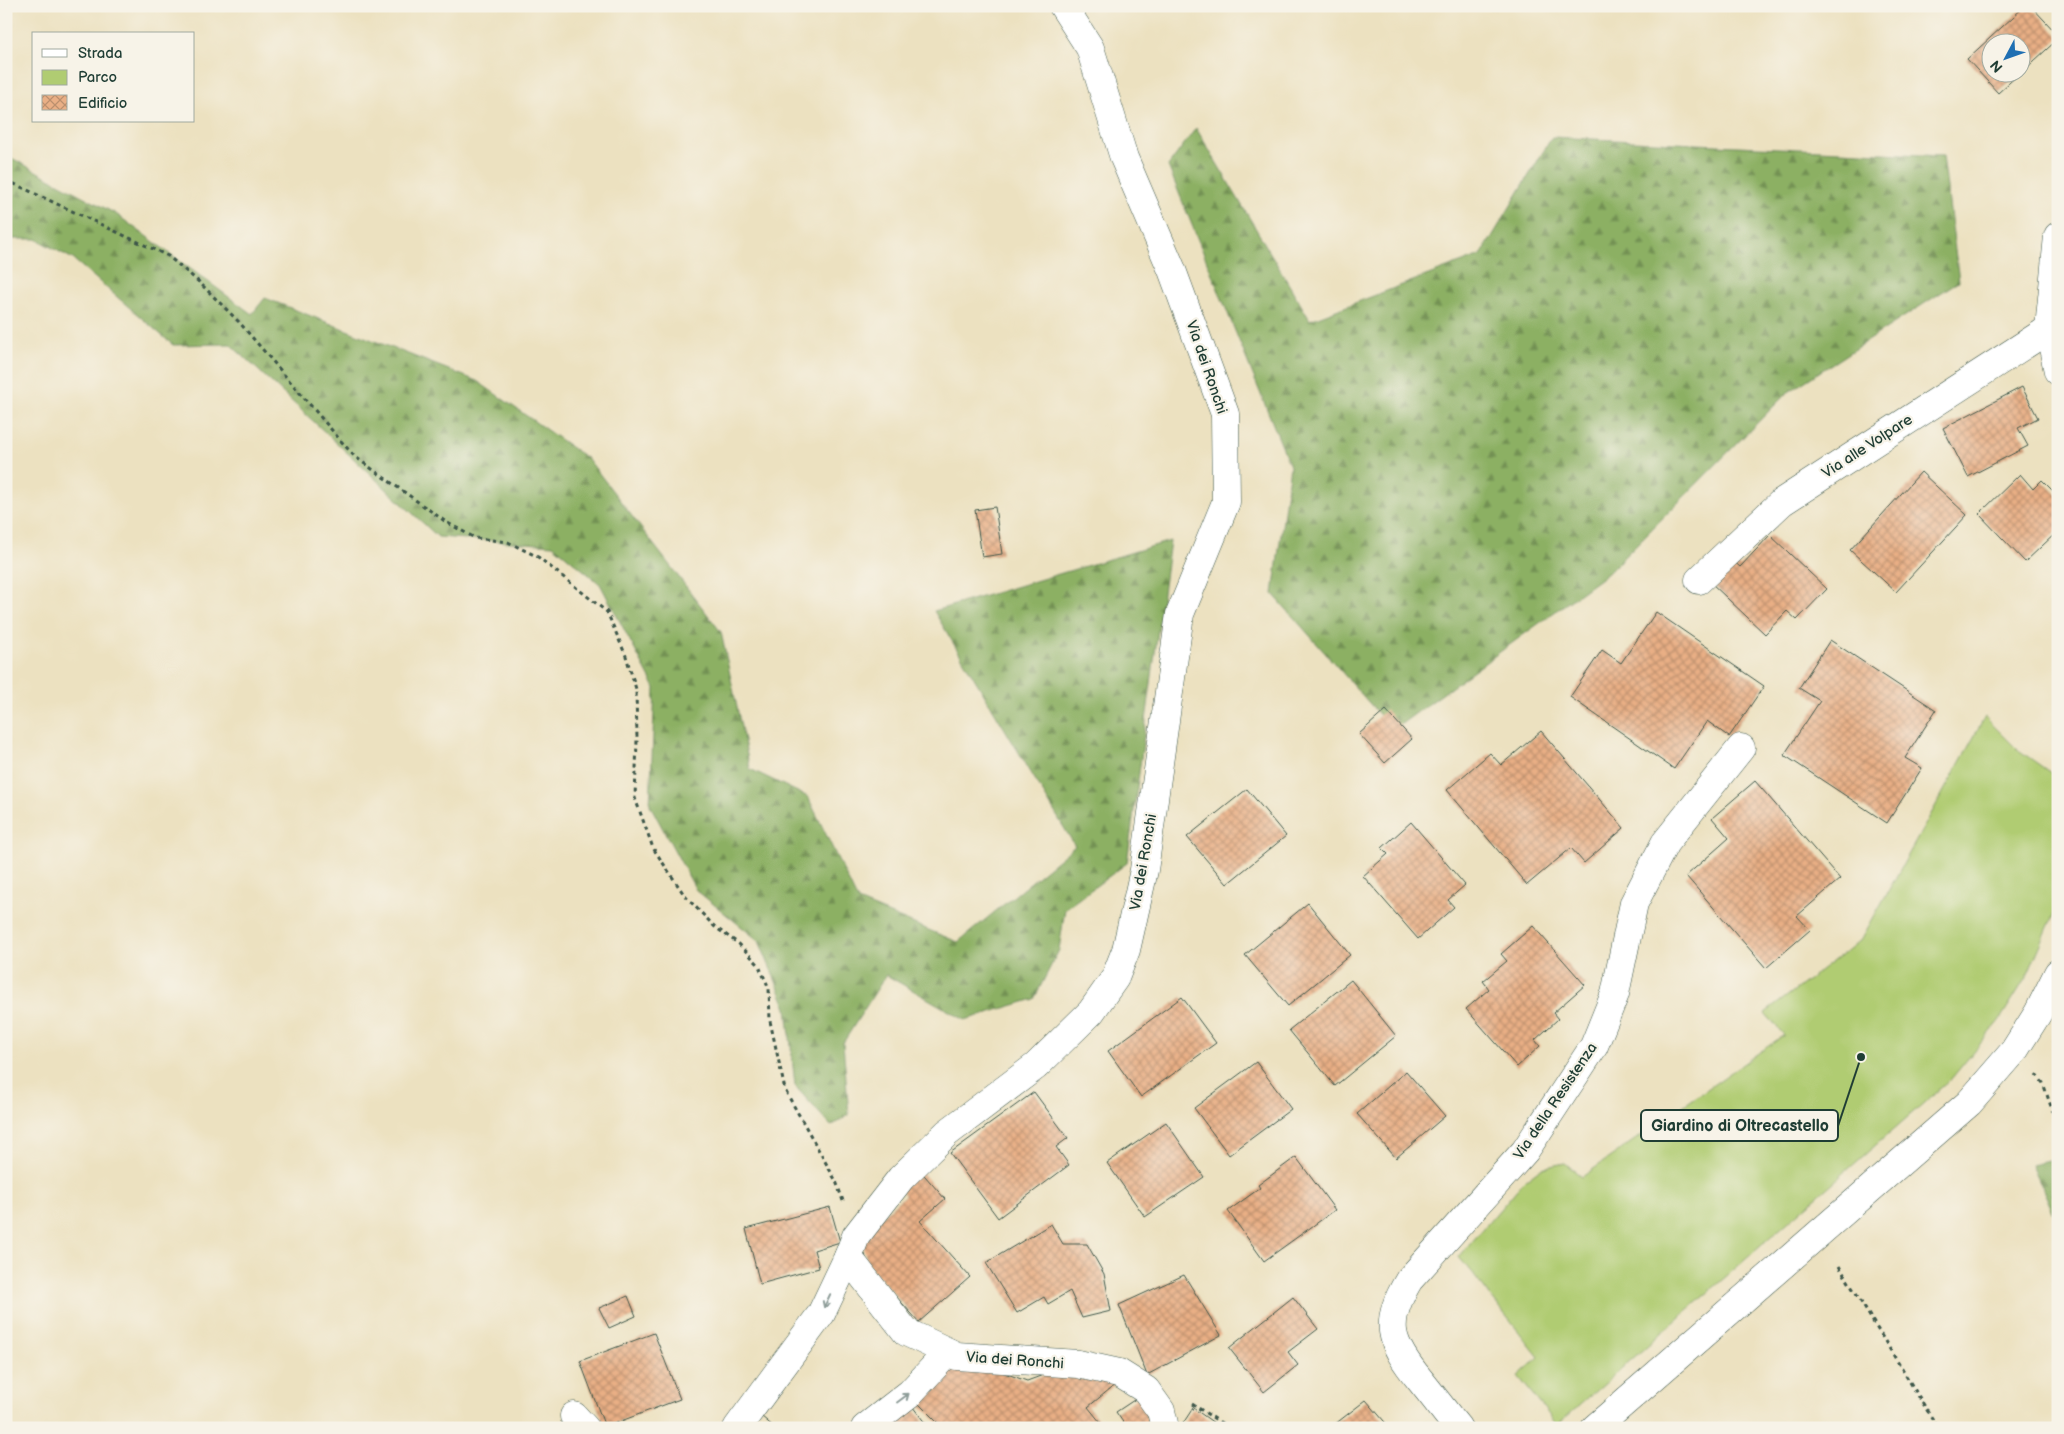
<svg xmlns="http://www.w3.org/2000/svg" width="2064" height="1434" font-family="'Balsamiq Sans',sans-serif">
<defs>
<pattern id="forest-firs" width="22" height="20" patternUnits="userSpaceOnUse" patternTransform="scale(1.25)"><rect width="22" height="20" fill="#8cb064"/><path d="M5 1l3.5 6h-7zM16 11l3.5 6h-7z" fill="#729053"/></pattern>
<pattern id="building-cross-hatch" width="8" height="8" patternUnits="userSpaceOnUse" patternTransform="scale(1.25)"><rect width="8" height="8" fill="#e9af85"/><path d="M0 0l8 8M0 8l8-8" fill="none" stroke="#bc906e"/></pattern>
</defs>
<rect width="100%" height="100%" fill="#f7f3e8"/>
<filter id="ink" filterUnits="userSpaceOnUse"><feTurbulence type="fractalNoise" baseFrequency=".02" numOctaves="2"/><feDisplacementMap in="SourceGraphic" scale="10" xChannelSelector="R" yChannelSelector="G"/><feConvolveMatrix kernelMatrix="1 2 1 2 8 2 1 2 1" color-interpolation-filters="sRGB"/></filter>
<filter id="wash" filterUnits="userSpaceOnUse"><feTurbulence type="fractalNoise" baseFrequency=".0096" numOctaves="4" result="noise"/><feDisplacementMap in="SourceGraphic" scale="20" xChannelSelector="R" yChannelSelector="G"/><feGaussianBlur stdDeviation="1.12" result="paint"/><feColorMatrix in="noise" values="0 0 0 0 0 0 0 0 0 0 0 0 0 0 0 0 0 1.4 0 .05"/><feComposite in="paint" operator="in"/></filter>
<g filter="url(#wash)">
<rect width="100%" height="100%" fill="#ece1c0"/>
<path fill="#b0cc72" stroke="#688453" d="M1985 717 2017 749 2058 778V904L2027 976 1999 1021 1951 1079 1557 1425 1518 1376 1539 1357 1459 1257 1525 1180 1541 1168 1565 1163 1582 1177 1784 1035 1765 1013 1861 940Z"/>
<g fill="url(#forest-firs)" stroke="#56764c">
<path d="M1196 128 1310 320 1481 255 1552 137 1943 156 1959 281 1787 393 1608 573 1393 730 1273 594 1290 466 1168 166Z"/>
<path d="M6 155 116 214 252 314 265 298 477 381 588 459 721 632 750 769 808 797 858 901 958 942 1075 846 934 611 1170 541 1127 863 1065 909 1059 950 1034 999 965 1020 886 975 843 1043 849 1115 831 1126 795 1086 787 1008 759 941 696 890 650 805 655 688 600 584 553 545 438 537 230 344 173 345 73 259 36 239H6Z"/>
<path d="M2058 1159V1223L2032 1165Z"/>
</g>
<g id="blocks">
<g fill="url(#building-cross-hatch)">
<path d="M2025 6H2031L2058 35V39L2022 72V42H1992V72H2021L1998 93 1967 59Z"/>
<path d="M2022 387 2038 418 2018 428 2028 446 1968 477 1943 428Z"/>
<path d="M1921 472 1967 515 1896 592 1850 550Z"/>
<path d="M2020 474 2033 489 2042 480 2058 496V531L2025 562 1979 514Z"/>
<path d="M995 507 1002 554 982 557 975 510Z"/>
<path d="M1770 535 1827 589 1797 620 1787 611 1765 634 1709 581 1730 558 1740 567Z"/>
<path d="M1656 612 1764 686 1729 737 1707 721 1674 769 1570 697 1602 650 1621 663Z"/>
<path d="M1830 640 1936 710 1905 758 1922 768 1887 823 1784 755 1820 701 1799 688Z"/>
<path d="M1386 710 1412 739 1385 763 1359 734Z"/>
<path d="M1541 731 1624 828 1584 863 1571 848 1527 885 1447 790 1490 753 1501 765Z"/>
<path d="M1755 781 1840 879 1797 916 1810 930 1766 968 1686 876 1729 838 1712 818Z"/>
<path d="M1247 789 1286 836 1227 884 1187 837Z"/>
<path d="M1411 822 1465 885 1448 900 1454 907 1418 939 1363 876 1388 854 1382 848Z"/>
<path d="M1308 903 1350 955 1288 1006 1245 955Z"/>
<path d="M1533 926 1585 985 1553 1013 1558 1019 1535 1040 1540 1046 1517 1067 1466 1009 1489 989 1483 981 1507 961 1501 954Z"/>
<path d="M1351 980 1396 1036 1335 1086 1289 1030Z"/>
<path d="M1182 997 1216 1043 1141 1097 1108 1051Z"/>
<path d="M1256 1062 1291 1109 1229 1155 1194 1108Z"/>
<path d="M1406 1071 1445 1116 1396 1158 1357 1114Z"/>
<path d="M1034 1092 1068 1138 1056 1147 1069 1165 998 1218 950 1153Z"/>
<path d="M1166 1122 1204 1177 1145 1217 1107 1163Z"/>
<path d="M1296 1157 1335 1210 1264 1261 1228 1211 1260 1188 1258 1185Z"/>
<path d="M918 1168 945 1199 920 1221 970 1277 919 1322 868 1265 860 1236 905 1195 897 1186Z"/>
<path d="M830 1207 840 1242 814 1250 819 1268 760 1284 746 1229Z"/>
<path d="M1051 1224 1063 1244H1087L1104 1274 1111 1311 1082 1318 1070 1291 1048 1304 1044 1297 1017 1313 986 1263Z"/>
<path d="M1184 1275 1221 1335 1147 1375 1119 1305Z"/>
<path d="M628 1296 636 1316 609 1328 599 1308Z"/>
<path d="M1293 1297 1318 1329 1288 1352 1298 1365 1264 1392 1229 1348Z"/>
<path d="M654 1333 680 1399 605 1427 580 1361Z"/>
<path d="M941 1363 987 1367 1027 1381 1046 1374 1075 1369 1116 1384 1088 1407 1105 1428H943L913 1398Z"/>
<path d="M1140 1396 1152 1428H1127L1116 1412Z"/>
<path d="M1366 1400 1390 1428H1330Z"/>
<path d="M909 1402 929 1428H874Z"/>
<path d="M1193 1408 1221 1428H1180Z"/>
<path d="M761 1416 775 1428H750Z"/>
</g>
</g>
</g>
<g filter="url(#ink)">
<use href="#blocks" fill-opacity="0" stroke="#3e5649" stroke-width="1"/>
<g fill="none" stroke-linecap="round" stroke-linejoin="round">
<g stroke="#3e5649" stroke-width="29">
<g id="minor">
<path d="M1063 6 1090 48 1124 158 1172 270 1225 414 1226 502 1180 614 1144 870 1126 950 1115 978 1091 1012 1036 1066 947 1133 901 1178 856 1236 848 1257 906 1332 957 1356 1078 1364 1119 1373 1146 1390 1161 1411 1165 1428"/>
<path d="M2058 236 2049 329 2058 371"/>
<path d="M1699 580 1782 502 2049 329"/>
<path d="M574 1416 585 1428"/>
<path d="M737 1428 821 1314 848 1257"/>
<path d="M865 1428 910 1393 948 1352"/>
<path d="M1458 1428C1445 1412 1433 1396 1420 1380 1389 1342 1383 1323 1409 1280L1525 1151 1594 1046 1615 994 1634 903 1665 843 1741 748"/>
<path d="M1595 1428 1969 1103 2014 1051 2038 1013 2058 973"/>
</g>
</g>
<g stroke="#3e5649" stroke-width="3" stroke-dasharray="4 4" stroke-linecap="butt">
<path d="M6 180 168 256 199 282 239 322 354 456 446 522 475 538 508 542 538 557 607 612 626 656 636 689 637 740 635 798 653 848 685 896 715 927 739 944 758 964 769 988 770 1021 785 1090 836 1181 843 1201"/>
<path d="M2036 1074 2043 1083 2058 1127"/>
<path d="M1839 1266 1938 1428"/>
<path d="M1192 1404 1229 1428"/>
</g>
<use href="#minor" stroke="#fff" stroke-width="28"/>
</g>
<defs><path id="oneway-shaft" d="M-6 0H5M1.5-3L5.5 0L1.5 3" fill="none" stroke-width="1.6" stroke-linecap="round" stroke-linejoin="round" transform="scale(1.25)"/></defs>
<g stroke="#8f9e9a">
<use href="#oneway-shaft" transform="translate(827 1301) rotate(115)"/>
<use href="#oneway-shaft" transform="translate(903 1398) rotate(-37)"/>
</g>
</g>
<g text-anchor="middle" stroke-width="4.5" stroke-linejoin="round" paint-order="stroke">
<g font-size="15" fill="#1f3d34" stroke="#f7f3e8">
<text transform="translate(1207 367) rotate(71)" y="5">Via dei Ronchi</text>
<text transform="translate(1867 446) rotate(-33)" y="5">Via alle Volpare</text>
<text transform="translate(1143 862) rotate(-80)" y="5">Via dei Ronchi</text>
<text transform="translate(1555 1101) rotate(-56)" y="5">Via della Resistenza</text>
<text transform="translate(1015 1360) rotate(4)" y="5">Via dei Ronchi</text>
</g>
</g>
<path fill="none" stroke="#1f3d34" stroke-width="2" d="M1861 1057L1838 1126"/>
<circle fill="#1f3d34" stroke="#f7f3e8" stroke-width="2" cx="1861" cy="1057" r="5"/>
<rect fill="#f7f3e8" stroke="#1f3d34" stroke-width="2" x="1641" y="1110" width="197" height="31" rx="5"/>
<g font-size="16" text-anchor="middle" font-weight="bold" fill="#1f3d34">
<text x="1740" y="1131">Giardino di Oltrecastello</text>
</g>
<rect width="2064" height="1434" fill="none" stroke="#f7f3e8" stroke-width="25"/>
<rect x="32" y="32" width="162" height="90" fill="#f7f3e8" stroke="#a1aaa0"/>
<rect x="42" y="49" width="25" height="8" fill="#ffffff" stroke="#a1aaa0"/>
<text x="78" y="58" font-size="15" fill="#1f3d34">Strada</text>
<rect x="42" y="70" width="25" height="15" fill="#b0cc72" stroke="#a1aaa0"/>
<text x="78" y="82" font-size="15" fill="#1f3d34">Parco</text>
<rect x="42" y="95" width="25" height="15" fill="url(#building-cross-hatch)" stroke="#a1aaa0"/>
<text x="78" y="108" font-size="15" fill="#1f3d34">Edificio</text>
<g transform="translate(2006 58) rotate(229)"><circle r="24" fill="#f7f3e8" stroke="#a1aaa0"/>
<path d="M0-4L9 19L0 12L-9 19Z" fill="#1f6fb2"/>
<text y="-8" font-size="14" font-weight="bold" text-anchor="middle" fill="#1f3d34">N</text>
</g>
</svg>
